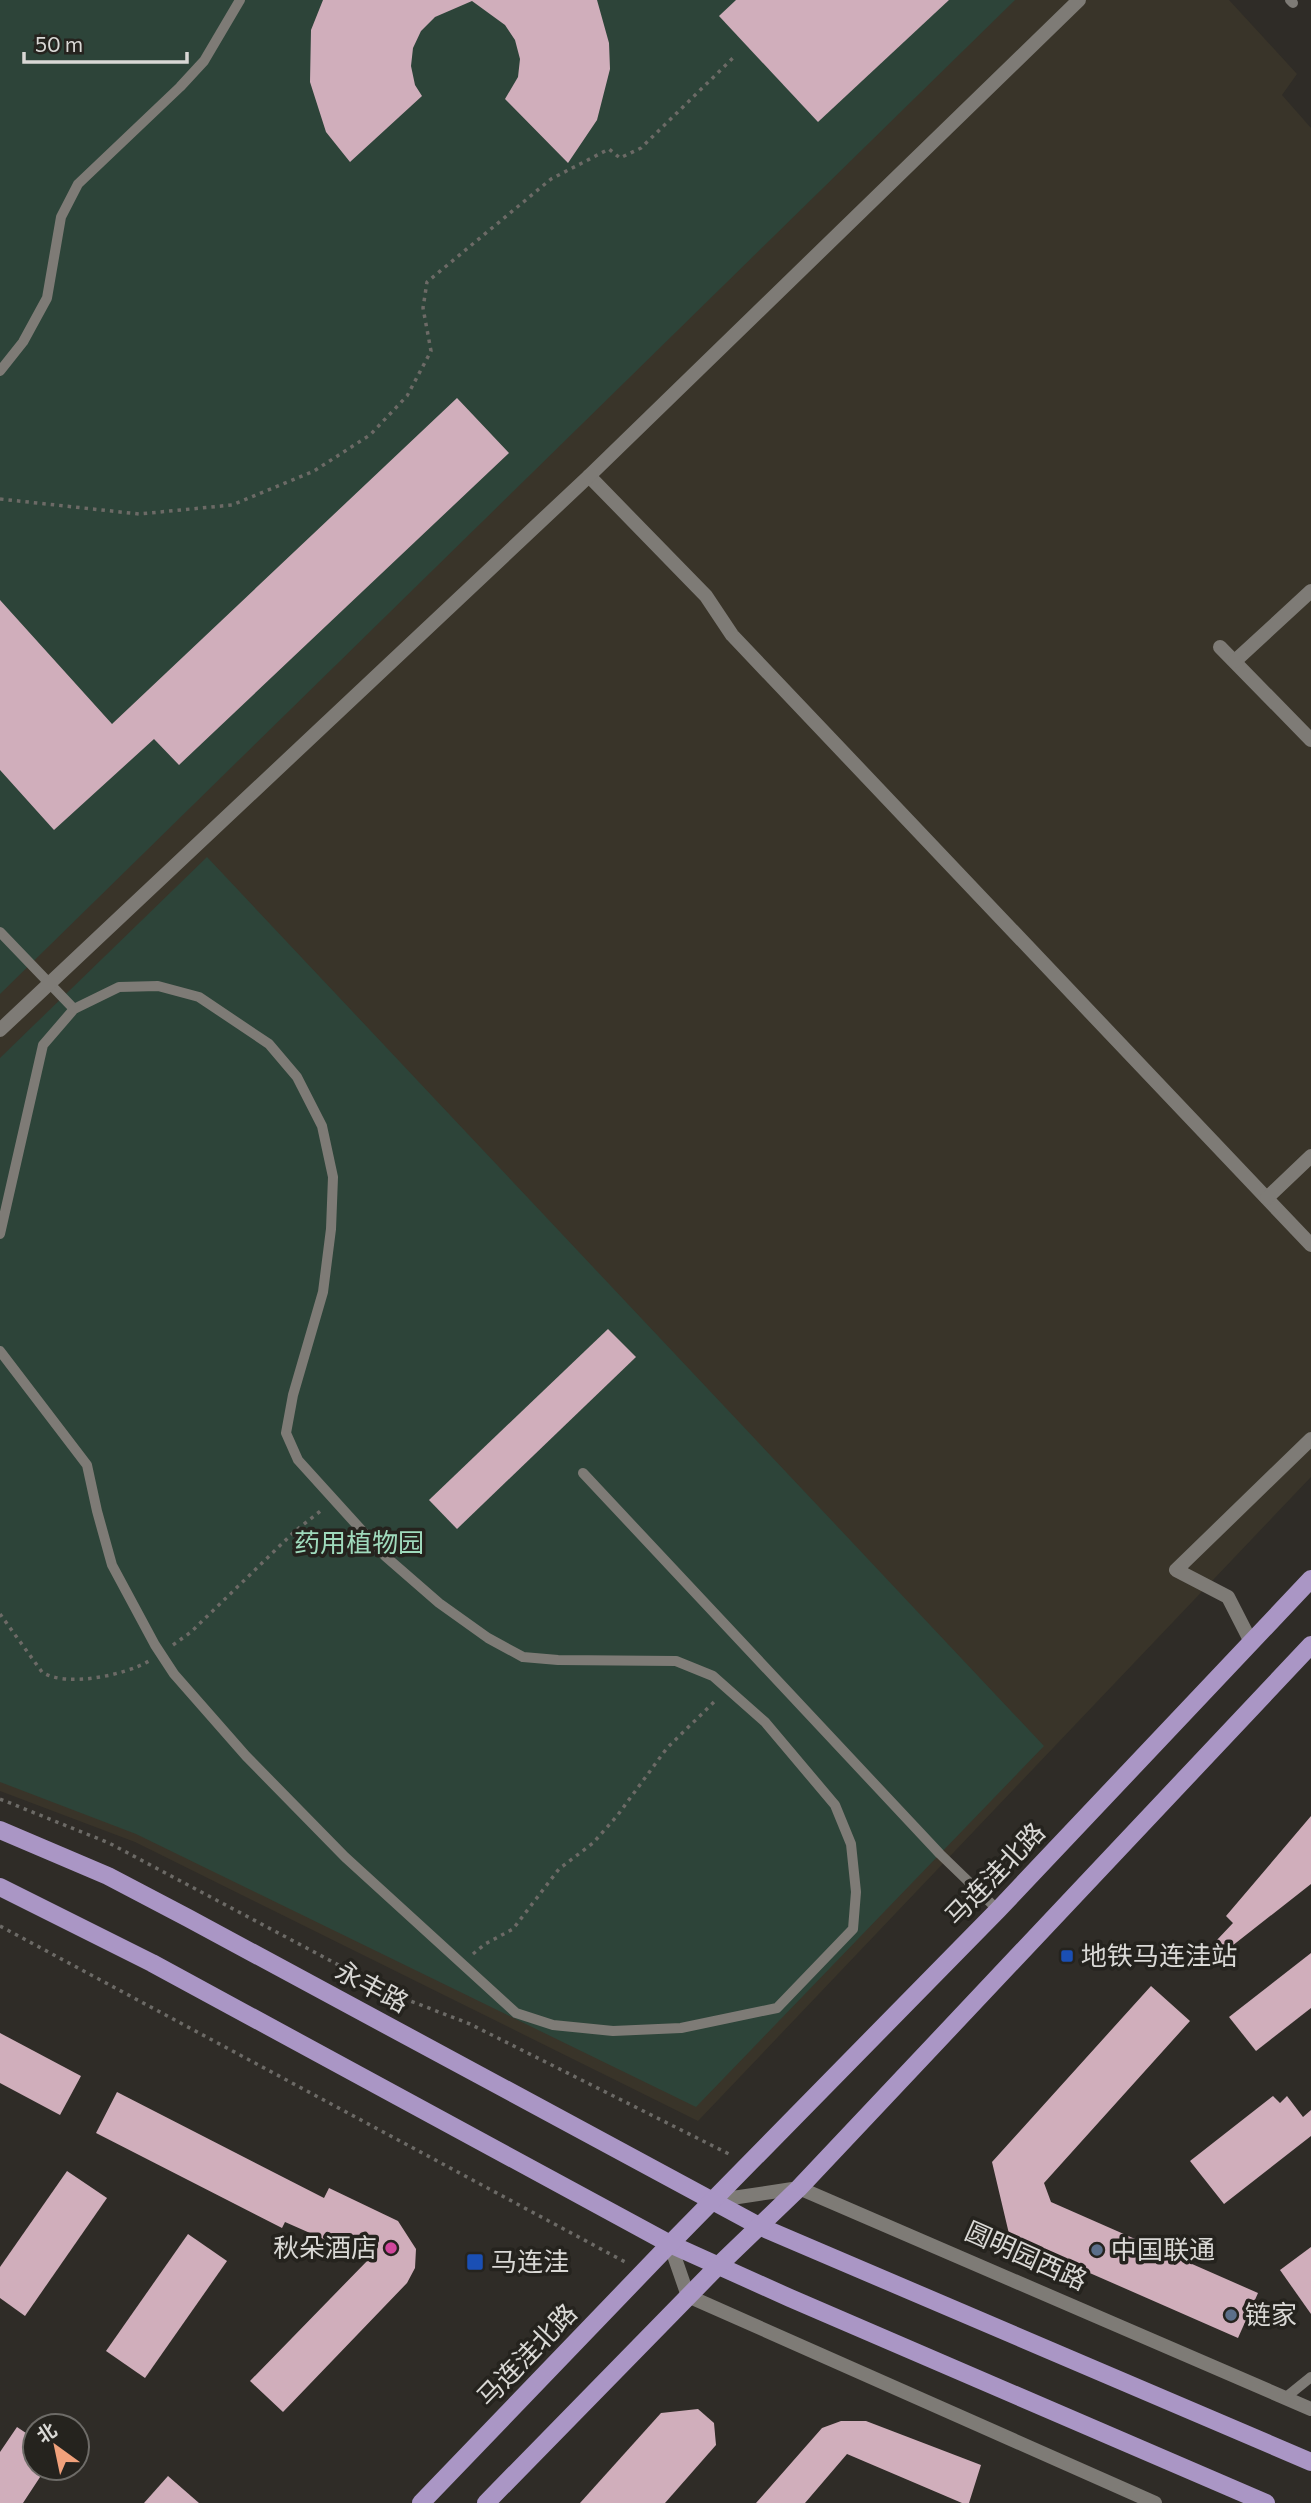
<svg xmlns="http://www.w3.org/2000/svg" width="1311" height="2503" font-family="Commissioner,'Noto Sans SC',sans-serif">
<rect width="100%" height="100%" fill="#2f2c27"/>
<path fill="#393429" d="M0 0H1229L1297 74 1282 95 1311 128V1477L698 2121 135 1842 0 1791Z"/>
<g fill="#2d4439">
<path d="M0 0H1015L0 994Z"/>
<path d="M207 857 1044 1746 696 2107 136 1834 0 1782V1058Z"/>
</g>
<g fill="#d0aebb">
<path d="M323 0H597L609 43 610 69 597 120 568 163 505 99 518 77 520 59 515 40 505 25 472 1 435 17 421 31 413 48 411 66 415 85 422 96 350 162 326 132 310 82 311 30Z"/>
<path d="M736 0H949L818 122 719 16Z"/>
<path d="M457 398 509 453 179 765 154 739 54 830 0 770V600L112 724Z"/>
<path d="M608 1329 636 1357 457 1529 429 1500Z"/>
<path d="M1311 1816V1884L1204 1968 1198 1960 1233 1923 1226 1916Z"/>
<path d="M1311 1953V2008L1256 2051 1229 2017Z"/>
<path d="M1151 1986 1190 2021 1044 2183 1051 2202 1258 2293 1238 2338 1010 2238 992 2162Z"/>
<path d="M0 2033 81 2076 60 2115 0 2083Z"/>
<path d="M117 2092 324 2198 329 2188 398 2221 416 2249 415 2268 407 2283 283 2412 250 2381 369 2259 285 2222 282 2228 96 2133Z"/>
<path d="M1273 2096 1280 2103 1287 2096 1303 2117 1311 2110V2136L1224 2204 1190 2161Z"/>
<path d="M67 2171 107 2198 25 2316 0 2298V2267Z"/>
<path d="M188 2234 227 2261 145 2378 106 2351Z"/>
<path d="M1311 2247V2314L1280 2270Z"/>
<path d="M698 2409 714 2423 716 2445 665 2503H580L661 2413Z"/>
<path d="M841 2421H866L981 2465 969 2503H962L847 2454 805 2503H756L822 2428Z"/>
<path d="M17 2427 35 2439V2468H46L23 2503H0V2452Z"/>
<path d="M168 2476 199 2503H144Z"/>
</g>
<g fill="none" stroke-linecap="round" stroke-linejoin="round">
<g stroke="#6c6a66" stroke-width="3.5" stroke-dasharray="3.5 5" stroke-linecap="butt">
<path d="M0 499 139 514 232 505 314 471 370 435 407 396 431 351 423 308 427 282 551 179 609 149 620 158 641 148 735 56"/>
<path d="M0 1614 42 1672C66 1688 125 1675 149 1661"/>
<path d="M173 1645 191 1632 295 1531 323 1509"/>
<path d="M0 1799 109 1843 395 1995 470 2024 731 2155"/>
<path d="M0 1926 627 2263"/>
<path d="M473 1954 485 1944 513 1929 559 1869 593 1843 617 1816 667 1748 717 1699"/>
</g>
<g stroke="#7e7b76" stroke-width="10">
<path d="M1290 0 1293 3"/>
<path d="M0 371 23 342 47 298 61 217 78 184 180 87 204 61 240 0"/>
<path d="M0 932 74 1009"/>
<path d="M0 1234 43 1045 74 1009 119 987 158 986 199 997 269 1044 297 1077 322 1126 333 1177 331 1229 323 1292 293 1395 286 1433 298 1460 385 1556 439 1603 488 1638 523 1657 558 1660 676 1661 713 1676 765 1722 835 1805 851 1844 856 1892 853 1929 777 2008 681 2028 613 2031 553 2025 516 2013 345 1857 246 1756 174 1674 155 1645 112 1565 97 1511 87 1465 0 1351"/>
<path d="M583 1473 940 1854 998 1910"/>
<path d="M1285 2398 1311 2377"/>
</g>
<g stroke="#7e7b76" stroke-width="14">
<path d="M589 476 706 596 732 635 1311 1245"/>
<path d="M1220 647 1311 740"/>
<path d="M1235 661 1311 591"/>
<path d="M1267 1198 1311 1156"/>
<path d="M1251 1642 1228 1597 1176 1570 1311 1439"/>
</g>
<g stroke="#7e7b76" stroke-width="14">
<path d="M0 1030 589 476 1079 0"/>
<path d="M712 2201 799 2188 1311 2409"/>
<path d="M670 2244 688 2296 1155 2503"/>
</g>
<g stroke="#aa96c5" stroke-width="18">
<path d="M0 1830 108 1876 188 1918 761 2227 1311 2462"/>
<path d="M0 1887 152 1963 670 2244 790 2298 1266 2503"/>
<path d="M421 2503 670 2244 998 1910 1311 1579"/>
<path d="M486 2503 718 2266 799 2188 1311 1645"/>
</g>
</g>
<g fill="#1a4fb4" stroke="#25231e" stroke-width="2.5">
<rect x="1060" y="1949" width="14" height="14" rx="3.5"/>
<rect x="466" y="2253" width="18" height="18" rx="3.5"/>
</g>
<circle fill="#d1479c" stroke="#25231e" stroke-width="2.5" cx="391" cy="2248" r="7"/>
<g fill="#5c6f8a" stroke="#25231e" stroke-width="2.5">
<circle cx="1097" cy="2250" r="7"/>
<circle cx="1231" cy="2315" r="7"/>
</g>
<g text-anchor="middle" stroke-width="7" stroke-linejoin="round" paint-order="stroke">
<g font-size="26" fill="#9fdabc" stroke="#25231e">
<text x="359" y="1552">药用植物园</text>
</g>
<g font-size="26" fill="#d9d8d5" stroke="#25231e">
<text transform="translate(995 1874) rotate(-46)" y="9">马连洼北路</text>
<text transform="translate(372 1987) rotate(28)" y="9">永丰路</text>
<text transform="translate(1026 2256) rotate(24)" y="9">圆明园西路</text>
<text transform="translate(527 2355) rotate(-46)" y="9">马连洼北路</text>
</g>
<g font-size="26" fill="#d9d8d5" stroke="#25231e" text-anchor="start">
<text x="1081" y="1965">地铁马连洼站</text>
<text x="377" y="2257" text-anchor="end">秋朵酒店</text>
<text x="1111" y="2259">中国联通</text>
<text x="491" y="2271">马连洼</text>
<text x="1245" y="2324">链家</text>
</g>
</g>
<g transform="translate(56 2447) rotate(327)"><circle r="33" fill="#25231e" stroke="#6d6b67" stroke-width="2"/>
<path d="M0-5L12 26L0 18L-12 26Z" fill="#f1a17b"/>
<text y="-10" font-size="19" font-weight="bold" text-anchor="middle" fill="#d9d8d5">北</text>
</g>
<path d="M24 52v10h163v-10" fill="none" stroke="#d9d8d5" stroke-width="3.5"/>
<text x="35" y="52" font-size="21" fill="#d9d8d5" stroke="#25231e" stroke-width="5" paint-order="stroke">50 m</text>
</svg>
